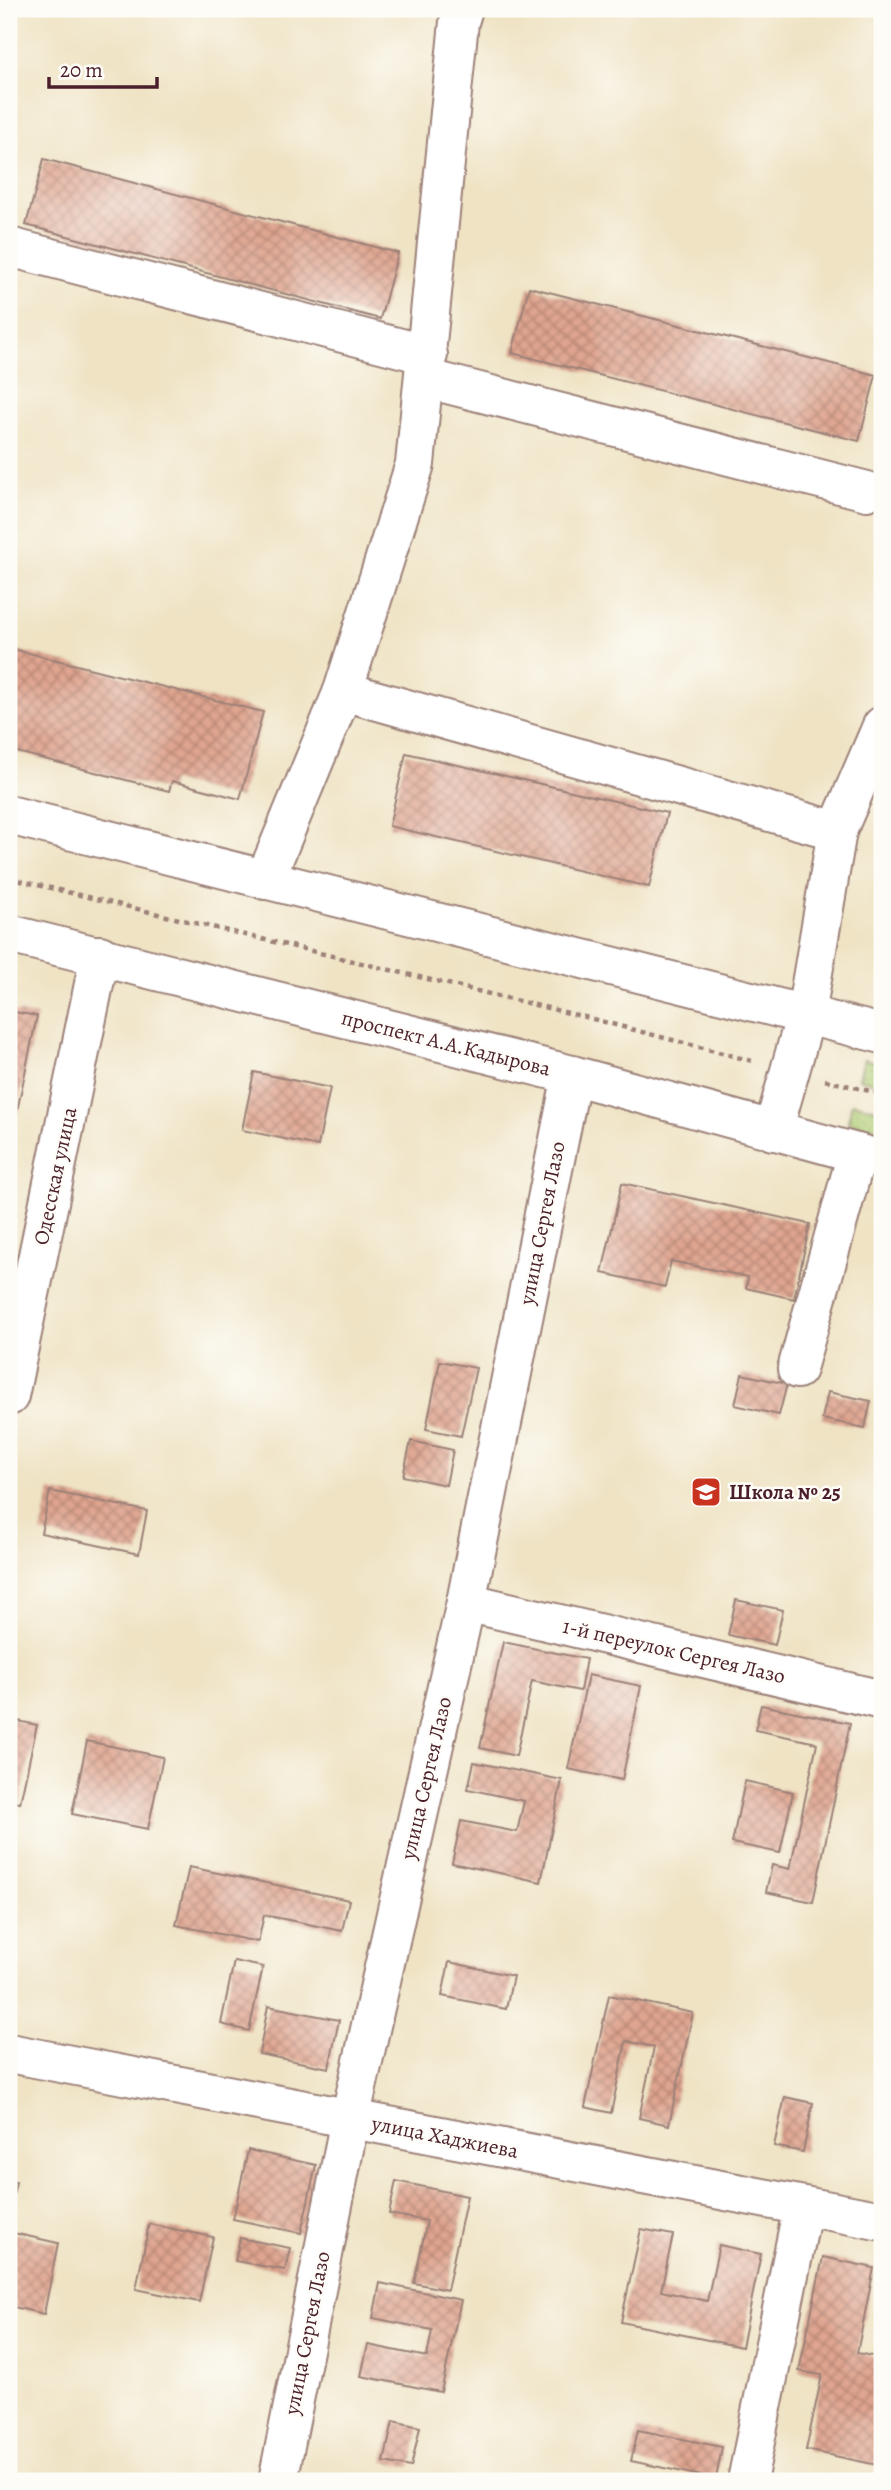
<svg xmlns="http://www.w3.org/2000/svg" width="891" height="2490" font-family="Alegreya,serif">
<defs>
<pattern id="grass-dots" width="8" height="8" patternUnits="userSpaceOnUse" patternTransform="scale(1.75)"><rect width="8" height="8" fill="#adca70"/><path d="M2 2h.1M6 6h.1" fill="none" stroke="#96ad61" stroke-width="1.8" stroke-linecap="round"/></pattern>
<pattern id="building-cross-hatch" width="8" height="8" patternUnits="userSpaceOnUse" patternTransform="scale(1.75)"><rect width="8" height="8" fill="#dfa590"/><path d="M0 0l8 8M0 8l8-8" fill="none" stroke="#b78676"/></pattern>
</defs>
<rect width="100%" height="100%" fill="#fdfcf7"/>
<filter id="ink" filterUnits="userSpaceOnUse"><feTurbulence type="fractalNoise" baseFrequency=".0143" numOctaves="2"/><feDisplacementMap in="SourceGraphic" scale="14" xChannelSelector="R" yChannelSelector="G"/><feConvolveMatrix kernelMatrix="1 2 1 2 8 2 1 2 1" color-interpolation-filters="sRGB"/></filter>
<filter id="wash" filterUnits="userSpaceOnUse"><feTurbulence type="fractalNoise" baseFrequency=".00686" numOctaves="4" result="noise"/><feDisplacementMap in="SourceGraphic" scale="28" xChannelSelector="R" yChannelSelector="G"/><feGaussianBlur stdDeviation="1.57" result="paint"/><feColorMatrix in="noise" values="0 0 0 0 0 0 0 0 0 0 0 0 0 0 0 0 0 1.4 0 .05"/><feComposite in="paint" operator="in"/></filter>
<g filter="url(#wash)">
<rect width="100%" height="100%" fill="#efe3c4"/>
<g fill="url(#grass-dots)" stroke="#7c744e" stroke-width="2">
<path d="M864 1059 882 1064V1085L859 1079Z"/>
<path d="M852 1103 882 1110V1130L848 1122Z"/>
</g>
<g id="blocks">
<g fill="url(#building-cross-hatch)">
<path d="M44 159 398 253 380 319 26 225Z"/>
<path d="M529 287 876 375 859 441 512 353Z"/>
<path d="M9 648 263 712 240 799 172 781 169 791 9 750Z"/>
<path d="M406 753 667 813 649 887 389 826Z"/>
<path d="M9 1011 37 1016 16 1116 9 1114Z"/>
<path d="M254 1072 330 1088 318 1146 242 1130Z"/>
<path d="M622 1183 810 1224 794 1299 746 1288 748 1277 671 1261 665 1287 602 1273Z"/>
<path d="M440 1361 476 1368 461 1436 426 1429Z"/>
<path d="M742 1374 787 1384 779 1415 735 1405Z"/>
<path d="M828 1392 871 1401 865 1428 822 1419Z"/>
<path d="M411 1441 453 1450 446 1485 403 1476Z"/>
<path d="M50 1491 147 1511 139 1554 41 1533Z"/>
<path d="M736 1600 783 1610 775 1645 728 1635Z"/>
<path d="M503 1642 586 1659 580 1691 532 1681 516 1756 480 1748Z"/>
<path d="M588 1675 641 1686 622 1780 568 1769Z"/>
<path d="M761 1705 850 1723 813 1902 766 1892 772 1865 790 1869 817 1743 755 1730Z"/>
<path d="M9 1719 37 1725 20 1803 9 1801Z"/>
<path d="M87 1741 163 1757 148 1829 72 1814Z"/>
<path d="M474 1762 562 1780 541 1882 452 1863 461 1821 517 1832 524 1801 468 1789Z"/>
<path d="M745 1781 793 1792 780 1853 732 1843Z"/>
<path d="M189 1867 349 1900 342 1931 264 1915 258 1942 176 1925Z"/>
<path d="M234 1961 263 1967 249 2031 221 2024Z"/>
<path d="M449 1962 513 1976 506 2009 442 1996Z"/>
<path d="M609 1995 693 2013 669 2125 639 2118 654 2047 626 2041 611 2113 585 2107Z"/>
<path d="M268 2006 339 2020 329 2068 259 2054Z"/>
<path d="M785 2097 813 2103 803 2152 774 2146Z"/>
<path d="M248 2150 316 2165 301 2233 233 2219Z"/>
<path d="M9 2181 16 2182 10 2209H9Z"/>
<path d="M396 2181 467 2196 447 2290 414 2283 427 2221 389 2214Z"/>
<path d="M149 2224 213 2237 199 2302 136 2289Z"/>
<path d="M641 2229 673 2235 661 2291 707 2301 719 2245 761 2254 742 2347 621 2322Z"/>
<path d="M9 2232 58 2243 44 2314 9 2306Z"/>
<path d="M240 2238 290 2248 285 2270 235 2261Z"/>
<path d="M823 2257 874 2268 857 2353 882 2358V2466L806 2450 822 2375 799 2371Z"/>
<path d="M380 2283 461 2300 441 2392 361 2376 368 2345 427 2357 432 2330 373 2318Z"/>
<path d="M393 2421 420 2427 411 2467 384 2462Z"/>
<path d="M638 2430 722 2447 716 2479 631 2461Z"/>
</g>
</g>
</g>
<g filter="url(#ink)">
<use href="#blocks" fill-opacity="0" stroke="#9c8178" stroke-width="2"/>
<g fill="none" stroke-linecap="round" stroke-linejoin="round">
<g stroke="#9c8178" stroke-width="42">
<g id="minor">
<path d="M9 247 428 355"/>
<path d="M424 378 867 491"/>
<path d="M343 691 837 831"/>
<path d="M9 815 882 1034"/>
<path d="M265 880 343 691 415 464 459 22 463 9"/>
<path d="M9 934 572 1075 882 1160"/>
<path d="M773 1131 806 1014 837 831 882 726"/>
<path d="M797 1369 857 1153"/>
<path d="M9 1396 100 955"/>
<path d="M466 1602 882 1700"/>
<path d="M9 2053 882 2221"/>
<path d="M278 2481 350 2119 466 1602 572 1075"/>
<path d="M747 2481 803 2206"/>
</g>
</g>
<g stroke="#9c8178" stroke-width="4.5" stroke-dasharray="5 5" stroke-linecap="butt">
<path d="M9 878 589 1018 756 1062"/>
<path d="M825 1080 882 1094"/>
</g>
<use href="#minor" stroke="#fff" stroke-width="38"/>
</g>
</g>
<defs>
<g id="school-square" transform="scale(1.575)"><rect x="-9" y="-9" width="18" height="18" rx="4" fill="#c8321e" stroke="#fdfcf7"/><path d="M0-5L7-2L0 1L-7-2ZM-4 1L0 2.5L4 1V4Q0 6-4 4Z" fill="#fff"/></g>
</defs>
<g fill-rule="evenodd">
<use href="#school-square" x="706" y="1492"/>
</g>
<g text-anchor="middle" stroke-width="5" stroke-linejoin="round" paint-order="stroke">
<g font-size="21" fill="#4a1f2b" stroke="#fdfcf7">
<text transform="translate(446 1043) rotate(14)" y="7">проспект А.А.Кадырова</text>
<text transform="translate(55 1176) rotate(-78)" y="7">Одесская улица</text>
<text transform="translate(542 1223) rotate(-79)" y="7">улица Сергея Лазо</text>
<text transform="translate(674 1651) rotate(13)" y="7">1-й переулок Сергея Лазо</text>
<text transform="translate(426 1778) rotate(-77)" y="7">улица Сергея Лазо</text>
<text transform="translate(445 2137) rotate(11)" y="7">улица Хаджиева</text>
<text transform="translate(307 2333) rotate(-79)" y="7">улица Сергея Лазо</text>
</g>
<g font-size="21" font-weight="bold" fill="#4a1f2b" stroke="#fdfcf7" text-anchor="start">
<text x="729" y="1499">Школа № 25</text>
</g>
</g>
<rect width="891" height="2490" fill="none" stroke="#fdfcf7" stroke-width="35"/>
<path d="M49 77v10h108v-10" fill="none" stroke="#4a1f2b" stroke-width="3.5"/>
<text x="60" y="77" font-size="21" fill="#4a1f2b" stroke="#fdfcf7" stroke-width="5" paint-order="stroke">20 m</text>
</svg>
